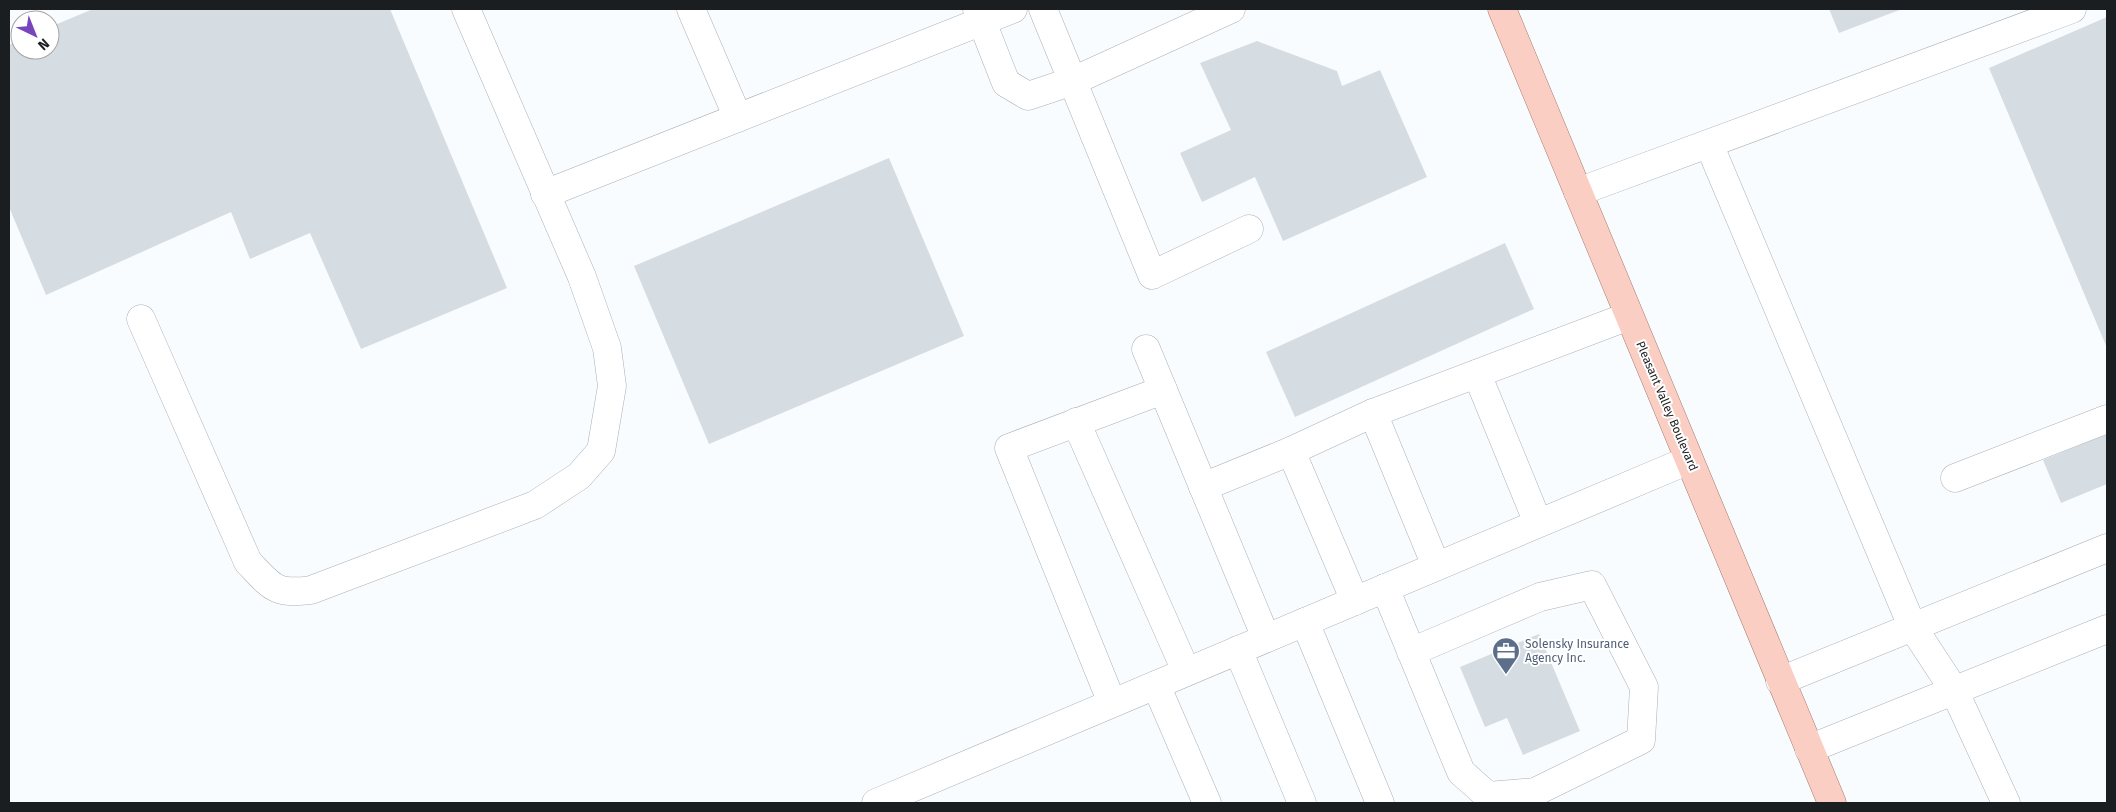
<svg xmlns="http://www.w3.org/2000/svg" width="2116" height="812" font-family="'Fira Sans',sans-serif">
<rect width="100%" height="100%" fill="#f9fcff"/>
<g fill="#d5dde3">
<path d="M93 9H390L507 288 361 349 310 233 250 259 231 212 46 295 9 207V45L20 40V50H50V27Z"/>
<path d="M1829 9H1902L1839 33Z"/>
<path d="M2107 17V348L1989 68Z"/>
<path d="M1257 41 1337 71 1342 86 1380 70 1427 177 1283 241 1255 177 1202 202 1180 153 1231 130 1200 63Z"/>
<path d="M889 158 964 336 709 444 634 266Z"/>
<path d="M1505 243 1534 309 1295 417 1266 352Z"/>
<path d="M2107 434V484L2061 503 2043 460Z"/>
<path d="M1539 634 1580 731 1523 755 1507 718 1485 727 1460 667Z"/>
</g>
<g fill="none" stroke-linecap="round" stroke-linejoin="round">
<g stroke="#a9b1b7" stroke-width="29">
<g id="minor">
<path d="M691 9 738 118"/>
<path d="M977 9 1006 83 1028 96 1073 81 1231 9"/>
<path d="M1043 9 1152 275 1249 229"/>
<path d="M1709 144 1912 626 1954 690 2006 803"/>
<path d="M1578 192 2072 9"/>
<path d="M545 194 1013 9"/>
<path d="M141 319 248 562C272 587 275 595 311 590L535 505 579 476 601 451 612 386 607 348 582 277 466 9"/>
<path d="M1146 349 1266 638"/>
<path d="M1477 374 1538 523"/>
<path d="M1373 413 1436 566"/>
<path d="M1076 422 1186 671"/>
<path d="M1291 451 1355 601"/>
<path d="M1955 478 2107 419"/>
<path d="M1203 487 1291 451 1373 413 1629 316"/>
<path d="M1385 588 1461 772 1488 796 1535 792 1641 740 1644 687 1592 585 1540 597 1411 652"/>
<path d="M1305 622 1380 803"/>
<path d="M1238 650 1302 803"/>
<path d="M1780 681 2107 548"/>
<path d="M1156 685 1207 803"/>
<path d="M1112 703 1009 448 1163 390"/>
<path d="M1809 749 2107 629"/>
<path d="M876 803 1689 460"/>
</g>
</g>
<g stroke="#a97c6f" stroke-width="29">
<path id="major" d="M1502 9 1832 803"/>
</g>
<use href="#minor" stroke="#fff" stroke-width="28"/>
<use href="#major" stroke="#facec2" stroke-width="28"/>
</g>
<defs>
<g id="office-pin" transform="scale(1.4375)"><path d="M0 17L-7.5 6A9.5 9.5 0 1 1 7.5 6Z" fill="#5c6f8a" stroke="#fff"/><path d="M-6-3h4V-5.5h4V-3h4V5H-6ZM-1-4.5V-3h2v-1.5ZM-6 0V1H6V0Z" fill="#fff"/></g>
</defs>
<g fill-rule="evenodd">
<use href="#office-pin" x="1506" y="651"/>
</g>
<g text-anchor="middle" stroke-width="4" stroke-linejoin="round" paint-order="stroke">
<g font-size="12" fill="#1b1e20" stroke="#fff">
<text transform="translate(1667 406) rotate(67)" y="4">Pleasant Valley Boulevard</text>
</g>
<g font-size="12" fill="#4e5e75" stroke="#fff" text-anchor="start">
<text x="1525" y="648">Solensky Insurance<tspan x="1525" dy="14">Agency Inc.</tspan></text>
</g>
</g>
<rect width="2116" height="812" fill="none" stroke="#1b1e20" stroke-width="20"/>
<g transform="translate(35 35) rotate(137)"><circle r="24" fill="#ffffff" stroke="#a4a5a6"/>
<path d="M0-4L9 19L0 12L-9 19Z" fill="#7945bd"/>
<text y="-8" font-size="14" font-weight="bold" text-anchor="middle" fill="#1b1e20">N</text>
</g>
</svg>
